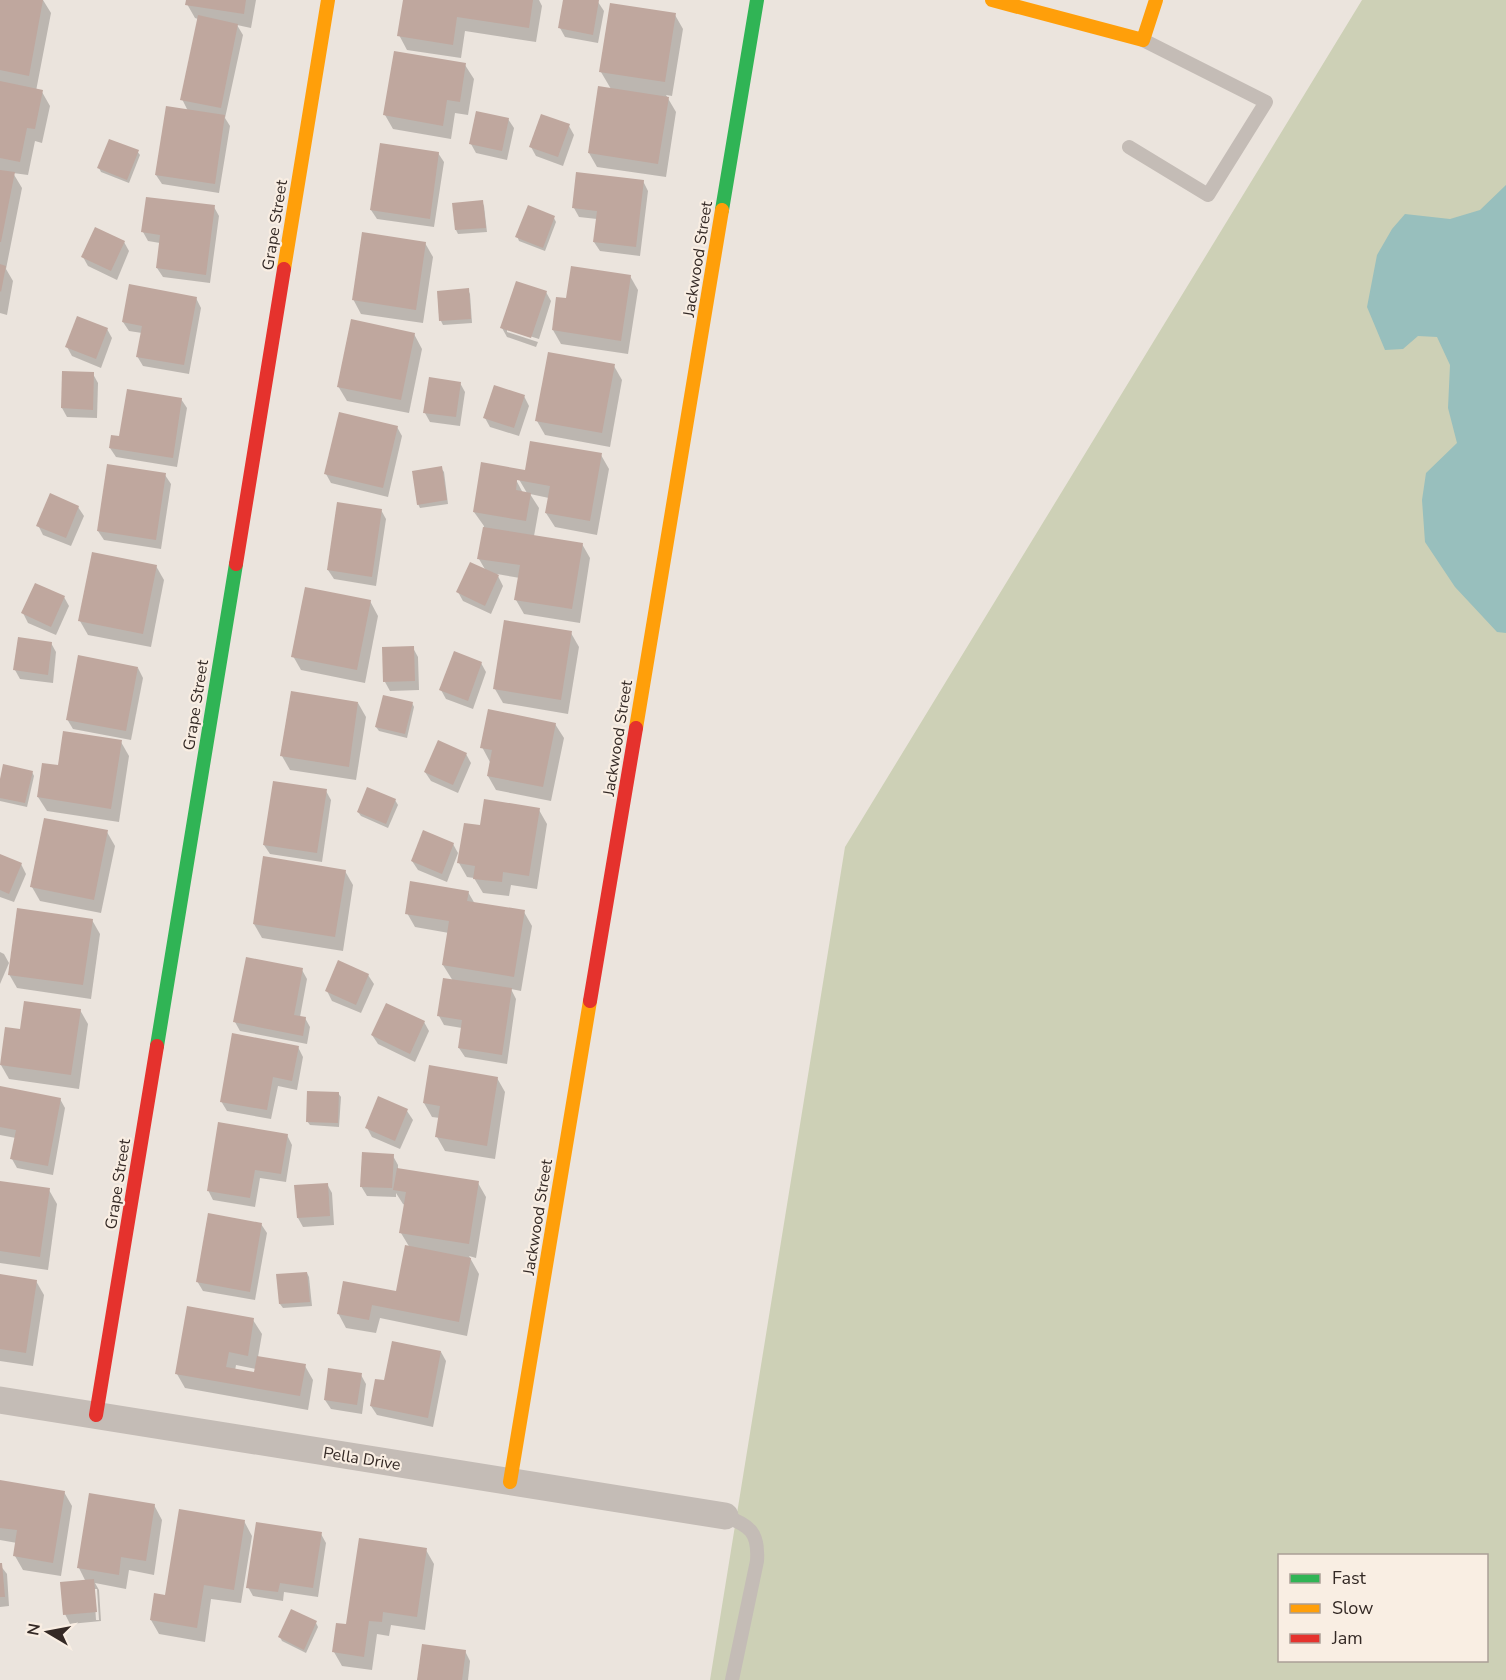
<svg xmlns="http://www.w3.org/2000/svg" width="1506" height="1680" font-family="'Nunito Sans',sans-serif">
<rect width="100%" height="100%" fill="#ebe4dd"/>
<path fill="#cdd0b6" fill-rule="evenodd" d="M1362 0H1506V1680H710L845 847ZM1280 1556H1486V1660H1280Z"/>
<path fill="#98bfbd" d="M1506 185V633L1497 632 1455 587 1425 542 1422 500 1426 473 1457 443 1448 408 1450 365 1437 337 1418 336 1403 349 1385 350 1367 307 1377 255 1392 229 1405 214 1450 219 1480 210Z"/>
<g fill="#0003" fill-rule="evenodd">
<path d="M0 0H43L51 13 36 91 42 92 50 106 42 143 35 141 28 175 13 173 22 188 6 269 13 281 7 315 0 313Z"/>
<path d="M187 0H256L251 28 237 25 243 35 225 118 230 126 219 193 162 184 156 175 188 111 182 99 198 19 195 18 187 4Z"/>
<path d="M404 0H539L542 6 536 42 465 31 461 58 407 50 399 35Z"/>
<path d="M565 0 598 2 604 11 598 43 565 37 560 28Z"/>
<path d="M675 15 683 29 672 96 666 95 676 112 666 177 597 167 589 153 611 89 601 72Z"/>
<path d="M465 65 474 79 468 115 455 113 451 139 393 129 385 115Z"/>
<path d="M508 119 514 128 507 160 476 153 471 144Z"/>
<path d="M569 126 574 135 563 166 536 156 531 147Z"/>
<path d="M137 151 140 155 129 183 101 172 99 168Z"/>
<path d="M438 153 444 162 434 227 377 219 371 210Z"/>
<path d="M643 181 648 191 640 256 600 251 594 242 597 219 579 217 574 208Z"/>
<path d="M482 202 484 206 487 232 458 234 456 230 454 204Z"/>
<path d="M214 207 219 216 210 283 163 277 157 268 160 243 148 241 143 232Z"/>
<path d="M554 218 556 222 545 251 519 241 517 236Z"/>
<path d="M124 242 129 251 117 280 88 266 83 257Z"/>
<path d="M425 243 433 257 423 323 361 314 353 299Z"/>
<path d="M630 276 638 290 628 354 561 344 553 330 567 300Z"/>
<path d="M468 290 470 294 472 323 443 325 441 321 438 292Z"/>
<path d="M546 292 551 301 539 339 507 329V332L538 342 536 347 507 337 502 328Z"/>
<path d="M196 298 201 308 189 374 143 366 137 356 142 333 129 331 123 322Z"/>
<path d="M107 329 112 338 101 368 72 356 67 347Z"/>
<path d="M414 334 422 349 409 413 347 401 338 386Z"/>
<path d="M614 366 622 380 610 447 545 435 537 421Z"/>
<path d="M93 374 98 383 97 418 67 417 62 408Z"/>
<path d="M460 383 465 392 460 426 430 422 425 413Z"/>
<path d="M524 396 529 406 519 436 490 427 485 418Z"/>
<path d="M181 399 187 408 177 467 116 457 110 448 121 438Z"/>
<path d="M397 427 402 436 388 497 331 483 326 474Z"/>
<path d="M531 442 601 455 609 469 597 535 555 527 546 513 549 498 530 494 539 508 534 536 582 544 590 558 580 623 524 614 516 600 520 578 497 574 503 586 491 614 463 601 458 592 470 564 486 571 479 559 484 526 474 512 483 464 526 472ZM517 476 527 493H523L515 478Z"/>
<path d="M441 468 444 472 448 504 420 508 418 504Z"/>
<path d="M165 475 171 484 161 549 104 540 98 531Z"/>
<path d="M78 507 84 516 71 546 43 535 38 525Z"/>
<path d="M381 510 386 519 376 586 334 579 328 570Z"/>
<path d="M156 566 164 580 151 647 88 635 80 621Z"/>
<path d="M64 597 69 606 56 635 28 623 23 613Z"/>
<path d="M370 601 378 616 365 683 301 670 293 656Z"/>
<path d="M571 633 579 647 568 714 503 703 495 689Z"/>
<path d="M51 643 56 652 53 683 20 679 15 670Z"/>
<path d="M413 648 418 657 419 690 390 691 385 682Z"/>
<path d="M481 663 486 672 473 709 446 699 441 690Z"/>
<path d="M138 668 143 678 131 740 73 729 67 719Z"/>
<path d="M358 703 366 717 356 780 290 770 282 756Z"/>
<path d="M412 703 414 707 407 738 379 731 376 727Z"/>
<path d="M555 724 564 738 551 801 496 790 488 776 490 762 482 747Z"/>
<path d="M121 742 129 756 119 822 47 811 38 797Z"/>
<path d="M466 754 471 763 458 793 431 781 425 772Z"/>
<path d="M32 772 34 776 27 807 0 801V786Z"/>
<path d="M368 789 395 800 398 805 388 828 361 816 358 812Z"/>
<path d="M326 791 331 800 322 862 270 854 264 845Z"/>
<path d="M539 810 547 824 537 889 511 885 509 896 483 893 474 878 467 877 459 863Z"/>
<path d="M107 832 115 846 101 913 40 901 32 887Z"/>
<path d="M453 844 458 853 447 882 418 870 412 861Z"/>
<path d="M0 856 21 864 26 874 14 902 0 897Z"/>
<path d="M345 871 353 885 343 951 262 938 254 924Z"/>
<path d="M468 892 475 904 524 912 532 926 521 991 511 989 516 999 507 1064 465 1057 459 1048 462 1028 444 1025 439 1016 453 981 443 965 449 933 415 927 407 913Z"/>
<path d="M92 920 100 934 91 999 17 988 9 974Z"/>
<path d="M0 952 4 954 9 963 0 984Z"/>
<path d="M302 970 307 979 300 1017 305 1018 310 1027 307 1044 240 1031 235 1022Z"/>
<path d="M368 975 374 984 361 1013 332 1001 327 991Z"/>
<path d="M80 1010 88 1024 79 1089 9 1079 1 1065 21 1031Z"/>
<path d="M424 1022 429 1031 415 1062 378 1044 372 1035Z"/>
<path d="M298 1047 303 1057 297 1090 278 1086 271 1119 227 1111 221 1101Z"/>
<path d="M497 1078 505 1092 495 1159 445 1151 437 1137 440 1118 432 1117 424 1103Z"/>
<path d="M0 1088 60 1099 65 1108 53 1175 17 1168 12 1159 16 1138 0 1135Z"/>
<path d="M338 1093 341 1097 339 1127 310 1125 307 1121Z"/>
<path d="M379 1098 407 1111 413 1120 400 1149 372 1137 367 1128Z"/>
<path d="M287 1135 292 1145 286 1182 260 1178 255 1207 213 1200 208 1190Z"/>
<path d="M393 1156 398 1165V1170L478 1183 486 1197 476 1258 469 1256 479 1274 467 1336 380 1318 376 1333 346 1328 338 1313 397 1293 410 1248 401 1233 405 1205 403 1204 396 1193V1197L367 1196 361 1186Z"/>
<path d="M0 1182 49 1190 57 1204 48 1270 0 1263Z"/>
<path d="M327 1184 332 1193 334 1225 303 1227 298 1218Z"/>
<path d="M261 1224 267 1233 255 1300 203 1291 197 1281Z"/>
<path d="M307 1273 309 1277 312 1306 283 1308 280 1304 278 1276Z"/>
<path d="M0 1275 36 1281 44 1295 33 1366 0 1361Z"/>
<path d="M253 1320 262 1334 258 1357 305 1366 313 1380 308 1410 185 1388 177 1374ZM236 1365 256 1369 255 1374 235 1371Z"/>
<path d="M441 1352 446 1361 433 1427 377 1415 371 1406 385 1382Z"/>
<path d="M361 1375 366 1384 362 1414 331 1409 325 1400Z"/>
<path d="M0 1482 64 1492 72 1506 61 1576 23 1570 15 1556 17 1543 0 1540Z"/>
<path d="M154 1505 162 1520 154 1575 129 1570 126 1589 95 1583 99 1590 101 1621 70 1624 65 1614 86 1582 79 1568ZM94 1589H97L99 1620H96Z"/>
<path d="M244 1521 252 1536 241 1603 211 1599 205 1642 159 1634 151 1620 166 1596Z"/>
<path d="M321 1534 326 1543 318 1597 284 1592 283 1601 253 1596 248 1587Z"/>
<path d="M426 1550 434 1564 425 1630 391 1625 389 1636 377 1634 372 1670 342 1666 334 1652 348 1626Z"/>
<path d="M0 1565 7 1574 9 1606 0 1607Z"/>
<path d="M316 1623 318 1627 306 1653 282 1641 280 1637Z"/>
<path d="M465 1651 470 1661 468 1680H418Z"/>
</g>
<g fill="#bfa79e">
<path d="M0 0H43L29 76 0 70Z"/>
<path d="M186 0H246L244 14 185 5Z"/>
<path d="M403 0H533L529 28 457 17 453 45 397 36Z"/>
<path d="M563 0H599L593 35 558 28Z"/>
<path d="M610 3 676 13 665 82 599 72Z"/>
<path d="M198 15 238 24 221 108 180 100Z"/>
<path d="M394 51 466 63 460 102 447 100 443 126 383 115Z"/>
<path d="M0 81 43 90 35 129 27 128 20 162 0 158Z"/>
<path d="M598 86 669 97 658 164 588 153Z"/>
<path d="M166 106 225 115 215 184 155 175Z"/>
<path d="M476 111 509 118 502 151 469 144Z"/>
<path d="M541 114 570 124 558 157 529 147Z"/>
<path d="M109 139 139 150 127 180 97 168Z"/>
<path d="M380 143 439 152 430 219 370 210Z"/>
<path d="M0 170 15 172 1 242H0Z"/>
<path d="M576 172 644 180 636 247 593 242 597 211 572 208Z"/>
<path d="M146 197 215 205 206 275 156 268 160 235 141 232Z"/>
<path d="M483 200 486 228 455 230 452 203Z"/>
<path d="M528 205 555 216 543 248 515 237Z"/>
<path d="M95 227 125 241 111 271 81 257Z"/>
<path d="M362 232 426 242 416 310 352 300Z"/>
<path d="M0 264 6 266 1 292 0 291Z"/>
<path d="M571 266 631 275 621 341 552 330 556 297 566 298Z"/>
<path d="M516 281 547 291 531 338 500 328Z"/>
<path d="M129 284 197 297 184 365 136 357 142 326 122 322Z"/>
<path d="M469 288 471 319 439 321 437 291Z"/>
<path d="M77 316 108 328 96 359 65 347Z"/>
<path d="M351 319 415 333 401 400 337 387Z"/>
<path d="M548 352 615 364 602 433 535 421Z"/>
<path d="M62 371 94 372 93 410 61 408Z"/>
<path d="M429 377 461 382 456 417 423 413Z"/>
<path d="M494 385 525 395 514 428 483 418Z"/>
<path d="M127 389 182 398 173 458 109 448 111 435 119 436Z"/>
<path d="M339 412 398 426 383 488 324 474Z"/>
<path d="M530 441 602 453 590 521 545 513 550 486 517 480 516 490 531 493 526 521 473 512 481 462 525 470Z"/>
<path d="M107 464 166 473 156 540 97 531Z"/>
<path d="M442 466 447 500 417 505 412 471Z"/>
<path d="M50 493 79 506 66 538 36 526Z"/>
<path d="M337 502 382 509 372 577 327 570Z"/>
<path d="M483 527 583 543 572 609 514 600 520 565 477 559Z"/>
<path d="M92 552 157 565 143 634 78 621Z"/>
<path d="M470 562 499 575 485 606 456 592Z"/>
<path d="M35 583 65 596 51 627 21 613Z"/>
<path d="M305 587 371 600 357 670 291 657Z"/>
<path d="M504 620 572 631 561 700 493 689Z"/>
<path d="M18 637 52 642 48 675 13 670Z"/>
<path d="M414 646 415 681 383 682 382 647Z"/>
<path d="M454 651 482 662 468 701 439 690Z"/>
<path d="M78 655 138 667 126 731 66 720Z"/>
<path d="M291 691 358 702 349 767 280 756Z"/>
<path d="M383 695 413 702 405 734 375 727Z"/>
<path d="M488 709 556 723 543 787 487 776 492 750 480 748Z"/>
<path d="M63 731 122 740 111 809 37 797 42 763 58 765Z"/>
<path d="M438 740 467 753 453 785 424 772Z"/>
<path d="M3 764 33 771 25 803 0 798V779Z"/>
<path d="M273 781 327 789 317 853 263 845Z"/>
<path d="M367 787 396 799 386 824 357 812Z"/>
<path d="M484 799 540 808 529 876 503 872 502 882 473 879 475 866 457 863 464 823 480 825Z"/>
<path d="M44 818 108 830 94 900 30 887Z"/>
<path d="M423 830 454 843 442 874 411 861Z"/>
<path d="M0 854 22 863 9 894 0 890Z"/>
<path d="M263 856 346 870 335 937 253 924Z"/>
<path d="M410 881 469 891 467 901 525 910 514 977 442 965 449 921 405 914Z"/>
<path d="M17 908 93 919 83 985 8 975Z"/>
<path d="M246 957 303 968 294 1015 306 1017 303 1036 233 1022Z"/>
<path d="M338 960 369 974 356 1005 325 991Z"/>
<path d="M443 978 512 988 502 1055 458 1048 462 1020 437 1016Z"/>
<path d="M24 1001 81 1009 71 1075 0 1065 5 1027 20 1029Z"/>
<path d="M386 1003 425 1021 410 1054 371 1035Z"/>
<path d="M232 1033 299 1046 292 1081 273 1077 267 1110 220 1102Z"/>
<path d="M429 1065 498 1077 487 1146 435 1137 440 1106 423 1103Z"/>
<path d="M0 1086 61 1098 48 1166 10 1159 16 1130 0 1127Z"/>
<path d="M307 1091 339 1092 338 1123 306 1122Z"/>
<path d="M378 1096 408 1109 395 1141 365 1128Z"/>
<path d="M218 1122 288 1134 281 1174 255 1170 250 1198 207 1191Z"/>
<path d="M362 1152 394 1154 392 1188 360 1187Z"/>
<path d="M397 1168 479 1181 469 1244 399 1233 406 1192 393 1190Z"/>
<path d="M0 1181 50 1188 40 1257 0 1251Z"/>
<path d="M328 1183 330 1216 297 1218 294 1185Z"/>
<path d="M208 1213 262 1223 250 1292 196 1282Z"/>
<path d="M405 1245 471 1258 459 1322 372 1305 369 1320 337 1314 343 1281 396 1291Z"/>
<path d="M307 1272 310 1302 279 1304 276 1274Z"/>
<path d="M0 1274 37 1280 26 1353 0 1349Z"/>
<path d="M187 1306 254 1318 248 1356 229 1352 226 1367 254 1372 257 1356 306 1364 300 1396 175 1374Z"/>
<path d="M392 1341 441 1351 428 1418 370 1406 375 1379 384 1380Z"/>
<path d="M328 1368 362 1373 357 1405 324 1400Z"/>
<path d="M0 1480 65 1491 53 1563 13 1556 17 1530 0 1528Z"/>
<path d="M89 1493 155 1504 146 1561 121 1557 119 1575 77 1568Z"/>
<path d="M179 1509 245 1520 234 1590 204 1585 197 1628 150 1620 154 1593 165 1595Z"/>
<path d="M256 1522 322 1532 313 1588 280 1583 278 1592 246 1588Z"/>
<path d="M359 1538 427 1548 417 1617 383 1612 382 1622 369 1621 364 1657 332 1652 336 1623 346 1624Z"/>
<path d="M0 1563H2L5 1597H0Z"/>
<path d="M94 1579 97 1612 63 1615 60 1582Z"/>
<path d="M291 1609 317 1621 304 1650 278 1637Z"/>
<path d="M422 1644 466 1650 462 1680H417Z"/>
</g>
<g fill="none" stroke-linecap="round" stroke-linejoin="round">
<g stroke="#c4bcb6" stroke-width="14">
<path d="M1129 147 1208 195 1266 102 1143 40"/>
<path d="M725 1516C750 1526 759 1532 757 1561L732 1680"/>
</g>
<path stroke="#c4bcb6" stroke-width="27" d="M0 1400 725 1516"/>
<g stroke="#30b455" stroke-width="14">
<path d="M722 210 757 0"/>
<path d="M157 1046 236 564"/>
</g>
<g stroke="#ff9f0a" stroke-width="14">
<path d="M992 0 1143 40 1156 0"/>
<path d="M284 269 328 0"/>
<path d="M636 728 722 210"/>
<path d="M510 1482 590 1001"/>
</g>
<g stroke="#e5322d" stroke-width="14">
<path d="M236 564 284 269"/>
<path d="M590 1001 636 728"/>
<path d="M96 1415 157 1046"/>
</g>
</g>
<g text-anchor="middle" stroke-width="4.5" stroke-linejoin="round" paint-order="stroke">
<g font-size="16" fill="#342925" stroke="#f9eee3">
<text transform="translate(274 225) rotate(-81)" y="6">Grape Street</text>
<text transform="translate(697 259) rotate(-81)" y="6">Jackwood Street</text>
<text transform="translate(195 705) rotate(-81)" y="6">Grape Street</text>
<text transform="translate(617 738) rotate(-81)" y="6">Jackwood Street</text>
<text transform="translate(117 1184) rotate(-81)" y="6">Grape Street</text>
<text transform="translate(537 1217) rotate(-81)" y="6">Jackwood Street</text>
<text transform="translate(362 1458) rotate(9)" y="6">Pella Drive</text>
</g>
</g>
<rect x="1278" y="1554" width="210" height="108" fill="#f9eee3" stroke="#aa9f97" stroke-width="1.5"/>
<rect x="1290" y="1574" width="30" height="9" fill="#30b455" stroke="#aa9f97" stroke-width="1.5"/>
<text x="1332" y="1584" font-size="18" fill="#342925">Fast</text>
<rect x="1290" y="1604" width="30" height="9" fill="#ff9f0a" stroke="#aa9f97" stroke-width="1.5"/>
<text x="1332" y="1614" font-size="18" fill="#342925">Slow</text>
<rect x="1290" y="1634" width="30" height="9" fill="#e5322d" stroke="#aa9f97" stroke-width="1.5"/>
<text x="1332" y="1644" font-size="18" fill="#342925">Jam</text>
<g transform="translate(48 1632) rotate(280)" stroke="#f9eee3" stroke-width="4.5" paint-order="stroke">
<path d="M0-4.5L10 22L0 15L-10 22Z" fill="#342925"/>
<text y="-9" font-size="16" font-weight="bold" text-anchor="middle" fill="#342925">N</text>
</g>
</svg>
